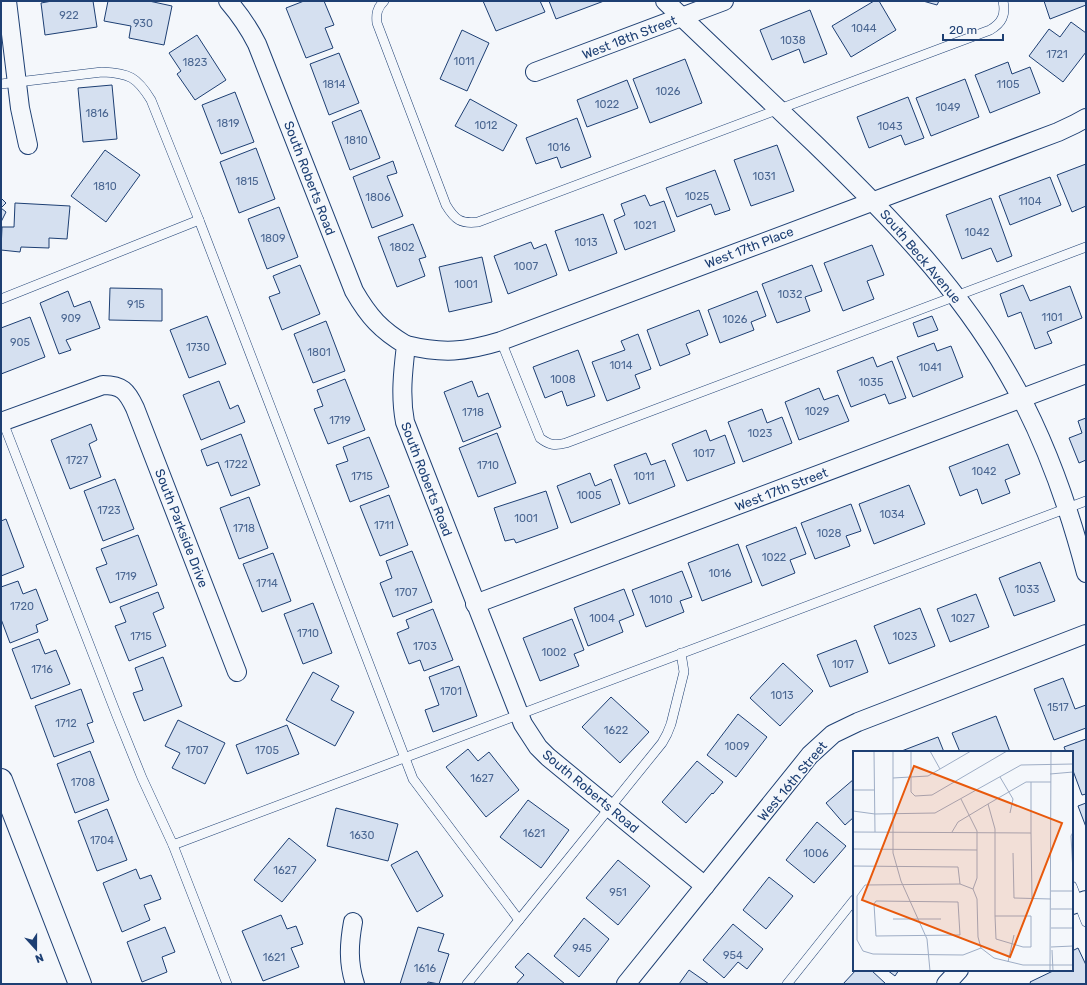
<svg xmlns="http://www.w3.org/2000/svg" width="1087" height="985" font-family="Rubik,sans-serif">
<rect width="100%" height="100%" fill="#f4f7fb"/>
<g fill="#d5e0f0" stroke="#1d3f73">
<path d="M52 1H93L97 27 45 35 41 3Z"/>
<path d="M108 1H149L172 6 164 45 129 38 131 26 104 21Z"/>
<path d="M304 1H324L334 25 325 28 333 48 306 58 286 8Z"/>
<path d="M483 1H540L545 12 496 31Z"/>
<path d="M549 1H604L556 19Z"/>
<path d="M874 1H879L896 30 851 57 832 26Z"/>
<path d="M923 1H939L937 5Z"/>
<path d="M1044 1H1085L1086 5 1050 19Z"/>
<path d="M810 10 827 54 804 63 799 49 772 60 760 30Z"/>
<path d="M1071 22 1086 33V52L1063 82 1029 56 1049 29 1060 37Z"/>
<path d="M462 30 489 43 467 91 440 79Z"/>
<path d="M197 35 226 80 195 100 177 74 181 71 169 53Z"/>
<path d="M339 53 359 103 329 115 310 64Z"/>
<path d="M685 59 702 103 650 123 633 79Z"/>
<path d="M1008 62 1012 74 1030 67 1040 93 990 113 975 75Z"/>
<path d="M965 79 979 117 931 136 916 98Z"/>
<path d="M627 80 638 108 587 127 577 100Z"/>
<path d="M112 85 117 139 83 142 78 88Z"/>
<path d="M235 92 254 142 221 154 202 105Z"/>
<path d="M908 97 924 138 905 145 901 135 869 148 857 117Z"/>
<path d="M470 99 517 125 503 151 455 126Z"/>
<path d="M361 110 380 158 350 170 332 122Z"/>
<path d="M577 118 591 157 561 168 557 157 536 164 526 138Z"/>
<path d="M777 145 794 191 751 206 734 160Z"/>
<path d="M256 148 275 199 239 213 220 162Z"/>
<path d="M105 150 140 175 106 222 71 196Z"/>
<path d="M393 161 397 173 387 176 403 216 372 228 353 177Z"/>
<path d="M1086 164V206L1072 212 1057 175Z"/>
<path d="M715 170 730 210 715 215 711 204 677 217 666 188Z"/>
<path d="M1050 177 1061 205 1010 225 999 196Z"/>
<path d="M645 195 650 206 664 201 675 231 625 250 614 220 625 215 621 204Z"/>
<path d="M1 198 6 203 1 208 6 212 1 222Z"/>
<path d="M991 198 1012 256 997 262 991 248 962 259 946 215Z"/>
<path d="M15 203 70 206 67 239 49 238V248L21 247 20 252 1 250 2 227H14Z"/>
<path d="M279 207 298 257 267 269 248 219Z"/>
<path d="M603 214 617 253 569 271 555 231Z"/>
<path d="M413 224 426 257 419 259 425 276 397 287 378 237Z"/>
<path d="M531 242 534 249 546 244 557 275 508 294 494 256Z"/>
<path d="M872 245 884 275 867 281 874 299 843 311 824 263Z"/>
<path d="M482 257 492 302 449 312 439 267Z"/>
<path d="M300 265 320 314 282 330 269 297 280 293 273 276Z"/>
<path d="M812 265 822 291 805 297 810 311 777 323 762 284Z"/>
<path d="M1023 285 1030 301 1070 286 1082 318 1047 332 1052 343 1035 349 1021 312 1008 317 1000 294Z"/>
<path d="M110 288 162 289V321L109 320Z"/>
<path d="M68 291 74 307 90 301 100 328 66 340 71 350 59 354 40 303Z"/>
<path d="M757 291 766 316 751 322 754 330 720 343 708 310Z"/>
<path d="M699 310 708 335 686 344 690 354 660 366 647 330Z"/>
<path d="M207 316 226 364 189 378 170 330Z"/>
<path d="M932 316 938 330 918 337 913 323Z"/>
<path d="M30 317 45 357 1 374V328Z"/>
<path d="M326 321 345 371 313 383 294 334Z"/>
<path d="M638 334 651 369 635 375 640 388 607 401 592 362 625 350 621 341Z"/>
<path d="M934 343 937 351 951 346 963 377 913 397 897 357Z"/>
<path d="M578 350 595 396 567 406 562 391 545 398 533 367Z"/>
<path d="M873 357 877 367 892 361 906 398 889 404 885 394 851 407 837 371Z"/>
<path d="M345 379 365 430 328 444 314 409 323 406 317 390Z"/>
<path d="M219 381 230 409 238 405 245 422 201 440 183 395Z"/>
<path d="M472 381 478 397 488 393 501 427 463 442 444 392Z"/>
<path d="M819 388 824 400 838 395 849 421 799 440 785 402Z"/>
<path d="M762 409 767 423 782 417 792 443 743 462 728 422Z"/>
<path d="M1086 418V460L1079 463 1069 438 1082 433 1078 421Z"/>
<path d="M91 424 97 440 89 444 101 477 70 489 51 440Z"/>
<path d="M706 430 710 441 725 435 735 463 687 481 672 444Z"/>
<path d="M497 433 516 483 478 497 459 448Z"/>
<path d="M241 434 260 485 231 496 218 462 207 466 201 450Z"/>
<path d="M369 437 389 487 350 502 336 465 348 461 343 447Z"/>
<path d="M1008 444 1020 474 1005 480 1010 493 982 504 977 489 960 496 949 467Z"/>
<path d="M646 453 651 465 665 460 675 486 629 504 614 465Z"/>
<path d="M590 473 595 486 611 479 620 504 571 523 557 486Z"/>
<path d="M115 479 134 529 103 541 84 491Z"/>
<path d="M909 485 925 524 874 544 859 504Z"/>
<path d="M546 491 558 528 516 543 514 539 505 541 494 508Z"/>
<path d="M389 495 408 545 380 556 360 506Z"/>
<path d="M249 497 268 548 239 559 220 508Z"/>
<path d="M851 504 861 531 846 536 850 546 815 559 801 523Z"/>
<path d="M6 519 24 567 1 576V521Z"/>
<path d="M796 527 806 554 790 560 795 573 762 586 746 546Z"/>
<path d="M138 535 157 585 110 603 96 568 107 564 101 549Z"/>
<path d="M738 544 752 582 702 601 688 563Z"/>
<path d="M412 551 432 602 393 617 380 583 392 578 386 561Z"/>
<path d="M273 553 291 601 262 612 243 564Z"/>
<path d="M1040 562 1055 601 1014 616 999 578Z"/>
<path d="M682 571 692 597 680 601 684 612 646 627 632 590Z"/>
<path d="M18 581 23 594 36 589 48 620 36 625 38 632 10 643 1 619V587Z"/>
<path d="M624 589 634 615 619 621 623 632 588 646 574 608Z"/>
<path d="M158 592 164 608 153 613 166 646 129 661 115 626 126 622 120 607Z"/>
<path d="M976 594 989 627 950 642 937 609Z"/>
<path d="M313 603 332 653 303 664 284 614Z"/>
<path d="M920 608 935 646 889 664 874 626Z"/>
<path d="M433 609 453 660 424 671 420 660 409 664 397 633 409 628 406 620Z"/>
<path d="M572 619 584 650 574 654 579 666 540 681 523 638Z"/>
<path d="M39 639 45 654 56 650 70 684 31 699 12 649Z"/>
<path d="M856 640 868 672 830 687 817 655Z"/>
<path d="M163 657 182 706 144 721 133 693 143 690 135 668Z"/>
<path d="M783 663 813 691 780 726 750 698Z"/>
<path d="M459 666 477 716 433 732 425 710 439 705 429 677Z"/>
<path d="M313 672 339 686 331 700 354 712 335 746 286 720Z"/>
<path d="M1063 678 1075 709 1086 705V728L1054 740 1034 689Z"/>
<path d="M81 689 93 722 87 724 94 742 54 757 35 706Z"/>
<path d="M611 697 649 732 620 763 582 727Z"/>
<path d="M738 714 767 737 736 777 707 755Z"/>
<path d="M996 716 1010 752H960L952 733Z"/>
<path d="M178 720 225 743 205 784 172 768 180 753 165 746Z"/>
<path d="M287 725 299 754 247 774 236 745Z"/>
<path d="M938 737 944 752H899Z"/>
<path d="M1086 739V794L1082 795 1072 768V752H1066L1064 747Z"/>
<path d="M468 749 478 761 489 752 519 790 486 817 446 767Z"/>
<path d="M90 751 109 800 75 813 57 764Z"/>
<path d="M697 761 723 782 713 794 712 793 686 823 662 802Z"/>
<path d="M854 779V817L845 825 826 803Z"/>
<path d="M528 800 569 830 541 868 500 837Z"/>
<path d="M1086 803V827L1078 806Z"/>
<path d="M336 808 398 824 388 861 327 846Z"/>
<path d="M107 809 127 860 97 871 78 821Z"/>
<path d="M817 822 846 846 814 883 786 860Z"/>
<path d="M289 838 316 860 282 902 254 880Z"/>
<path d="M417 851 443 896 417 912 391 865Z"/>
<path d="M618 860 650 886 618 925 586 898Z"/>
<path d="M136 869 140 879 151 875 161 899 144 905 150 920 122 932 103 883Z"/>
<path d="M769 877 793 896 766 929 743 910Z"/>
<path d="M281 915 287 929 296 926 303 944 291 948 299 967 263 981 242 931Z"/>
<path d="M584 918 609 939 579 977 554 956Z"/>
<path d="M733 924 763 949 747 969 738 962 724 978 703 960Z"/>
<path d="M165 927 175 952 162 957 167 972 142 982 127 942Z"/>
<path d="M418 927 444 934 438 951 449 954 439 984 428 982 427 984H400Z"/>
<path d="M1078 948 1086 965V984H1031L1030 982 1055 970H1072V951Z"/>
<path d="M528 953 565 984H516L524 975 515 967Z"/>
<path d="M689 970 709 984H679Z"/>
<path d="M856 970H871L886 984H843Z"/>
<path d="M887 970H899L895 976Z"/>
</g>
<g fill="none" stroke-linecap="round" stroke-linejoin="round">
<g stroke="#1d3f73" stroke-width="10">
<g id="service">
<path d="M384 1C377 8 376 14 377 23L446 205C455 220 461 224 478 222L990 30C1002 23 1006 15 1003 1"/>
<path d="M1 84 102 72C129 73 137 77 151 100L199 220 1 299"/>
<path d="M199 220 413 779 519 920 467 984"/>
<path d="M501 341 540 438C549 445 555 446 566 443L1086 247"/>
<path d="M3 422 117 716 142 778 173 845 1086 501"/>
<path d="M173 845 227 984"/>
<path d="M1072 886 1086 922"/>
<path d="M519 920 662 743 667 734 671 724 684 672 681 653"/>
<path d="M787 984 854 900"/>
</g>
</g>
<g stroke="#1d3f73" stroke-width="20">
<g id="minor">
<path d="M7 1 20 108 28 145"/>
<path d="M228 1C240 15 249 28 257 44L354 291C369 317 381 330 406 345 403 371 400 396 405 422L523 724 538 747 548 757 705 886"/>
<path d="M665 1C715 49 765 96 815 144 887 214 957 285 1008 374 1044 436 1068 504 1086 573"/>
<path d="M535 72 724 1"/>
<path d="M406 345C443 354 465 352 501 341L1058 132 1075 124 1086 118"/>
<path d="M1 422 103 385C122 385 127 391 135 408L237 672"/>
<path d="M475 604 1086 374"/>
<path d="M1072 905 1086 900"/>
<path d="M353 922C349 944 348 963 355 984"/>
<path d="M626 984 810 755 833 734 858 722 1086 634"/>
<path d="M946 984 959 970"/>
</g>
</g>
<g stroke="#1d3f73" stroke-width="24">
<path id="tertiary" d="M1 780 80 984"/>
</g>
<use href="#service" stroke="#f4f7fb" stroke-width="9"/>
<use href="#minor" stroke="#f4f7fb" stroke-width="18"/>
<use href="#tertiary" stroke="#f4f7fb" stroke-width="22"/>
</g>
<g text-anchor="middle" stroke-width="3" stroke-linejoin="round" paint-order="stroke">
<g font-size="11" fill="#4b6792">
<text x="69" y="19">922</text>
<text x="143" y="27">930</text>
<text x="864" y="32">1044</text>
<text x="793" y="44">1038</text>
<text x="1057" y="58">1721</text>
<text x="464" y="65">1011</text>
<text x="195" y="66">1823</text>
<text x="334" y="88">1814</text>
<text x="1008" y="88">1105</text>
<text x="668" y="95">1026</text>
<text x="607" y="108">1022</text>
<text x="948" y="111">1049</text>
<text x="97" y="117">1816</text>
<text x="228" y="127">1819</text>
<text x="486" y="129">1012</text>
<text x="890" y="130">1043</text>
<text x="356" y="144">1810</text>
<text x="559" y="151">1016</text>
<text x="764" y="180">1031</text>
<text x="247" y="185">1815</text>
<text x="105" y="190">1810</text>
<text x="697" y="200">1025</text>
<text x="378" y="201">1806</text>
<text x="1030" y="205">1104</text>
<text x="645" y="229">1021</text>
<text x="977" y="236">1042</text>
<text x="273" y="242">1809</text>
<text x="586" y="246">1013</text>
<text x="402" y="251">1802</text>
<text x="526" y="270">1007</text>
<text x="466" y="288">1001</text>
<text x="790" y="298">1032</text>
<text x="136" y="308">915</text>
<text x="1052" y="321">1101</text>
<text x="71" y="322">909</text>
<text x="735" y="323">1026</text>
<text x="20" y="346">905</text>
<text x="198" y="351">1730</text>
<text x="319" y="356">1801</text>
<text x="621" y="369">1014</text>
<text x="930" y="371">1041</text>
<text x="563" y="383">1008</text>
<text x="871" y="386">1035</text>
<text x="817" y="415">1029</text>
<text x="473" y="416">1718</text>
<text x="340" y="424">1719</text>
<text x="760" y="437">1023</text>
<text x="704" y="457">1017</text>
<text x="77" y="464">1727</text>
<text x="236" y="468">1722</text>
<text x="488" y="469">1710</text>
<text x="984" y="475">1042</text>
<text x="362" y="480">1715</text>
<text x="644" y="480">1011</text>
<text x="589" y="499">1005</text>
<text x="109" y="514">1723</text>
<text x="892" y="518">1034</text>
<text x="526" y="522">1001</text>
<text x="384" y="529">1711</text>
<text x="244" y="532">1718</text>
<text x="829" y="537">1028</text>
<text x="774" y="561">1022</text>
<text x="720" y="577">1016</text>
<text x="126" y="580">1719</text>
<text x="267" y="587">1714</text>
<text x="1027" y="593">1033</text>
<text x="406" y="596">1707</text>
<text x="661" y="603">1010</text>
<text x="22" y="610">1720</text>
<text x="602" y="622">1004</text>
<text x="963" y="622">1027</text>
<text x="308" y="637">1710</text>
<text x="141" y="640">1715</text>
<text x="905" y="640">1023</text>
<text x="425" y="650">1703</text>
<text x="554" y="656">1002</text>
<text x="843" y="668">1017</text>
<text x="42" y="673">1716</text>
<text x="451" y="695">1701</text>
<text x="782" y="699">1013</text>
<text x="1058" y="711">1517</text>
<text x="66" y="727">1712</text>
<text x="616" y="734">1622</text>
<text x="737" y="750">1009</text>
<text x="197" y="754">1707</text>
<text x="267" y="754">1705</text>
<text x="482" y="782">1627</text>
<text x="83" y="786">1708</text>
<text x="534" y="837">1621</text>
<text x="362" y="839">1630</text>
<text x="102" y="844">1704</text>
<text x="816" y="857">1006</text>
<text x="285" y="874">1627</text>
<text x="618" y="896">951</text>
<text x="582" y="952">945</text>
<text x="733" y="959">954</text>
<text x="274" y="961">1621</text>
<text x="425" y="972">1616</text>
</g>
<g font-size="13" fill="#1d3f73" stroke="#f4f7fb">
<text transform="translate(629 37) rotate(-21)" y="5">West 18th Street</text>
<text transform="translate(310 178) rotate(69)" y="5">South Roberts Road</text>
<text transform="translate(749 247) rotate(-21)" y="5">West 17th Place</text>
<text transform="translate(921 256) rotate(50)" y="5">South Beck Avenue</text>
<text transform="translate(427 479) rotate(69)" y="5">South Roberts Road</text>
<text transform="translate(781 489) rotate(-21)" y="5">West 17th Street</text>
<text transform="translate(182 528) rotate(69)" y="5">South Parkside Drive</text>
<text transform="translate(792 781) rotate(-50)" y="5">West 16th Street</text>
<text transform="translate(591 791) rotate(40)" y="5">South Roberts Road</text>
</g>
</g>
<g transform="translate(853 751)">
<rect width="220" height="220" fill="#f4f7fb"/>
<path fill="none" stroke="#9eadc5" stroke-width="1" d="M21 0 22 81M40 0V102L48 130 74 188 77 220M58 0V41L62 45 79 44 154 0M77 0 87 18M197 23 220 21M147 26 160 48 157 62M40 27 75 25 118 0M178 31V82M0 39H21M108 48 124 80V127L120 138 124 148 125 186 128 197 141 207 170 214H220M0 60 22 63 82 62 168 14 220 13M0 81 178 82 179 148M99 81 105 71 135 53M220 81 218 85 220 121M0 98 124 99M160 102 161 147 198 148M0 115 105 116 107 133M120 138 107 133 12 134 4 145V189L10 200 20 203 110 204 128 197M198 140H220M23 150 105 151 107 184 23 185 21 153ZM198 158H220M142 165V78L135 53 173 31H198M142 165H178V196H170L143 188ZM40 168H88M198 177H220M198 196 220 195M199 199 200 220M155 211 161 184M197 220 198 0"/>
<path fill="#e8590c" fill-opacity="0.15" stroke="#e8590c" stroke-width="2" d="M61 15 209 72 157 206 9 149Z"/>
<rect width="220" height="220" fill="none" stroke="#1d3f73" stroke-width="2"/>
</g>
<rect width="1087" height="985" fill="none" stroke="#1d3f73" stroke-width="4"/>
<g transform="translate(36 949) rotate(159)" stroke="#f4f7fb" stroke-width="3" paint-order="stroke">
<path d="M0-3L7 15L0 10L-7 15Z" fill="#1d3f73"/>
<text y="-6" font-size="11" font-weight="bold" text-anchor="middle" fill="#1d3f73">N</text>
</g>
<path d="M943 34v6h60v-6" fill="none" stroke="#1d3f73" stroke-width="2"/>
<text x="949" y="34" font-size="12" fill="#1d3f73" stroke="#f4f7fb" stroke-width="3" paint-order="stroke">20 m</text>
</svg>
